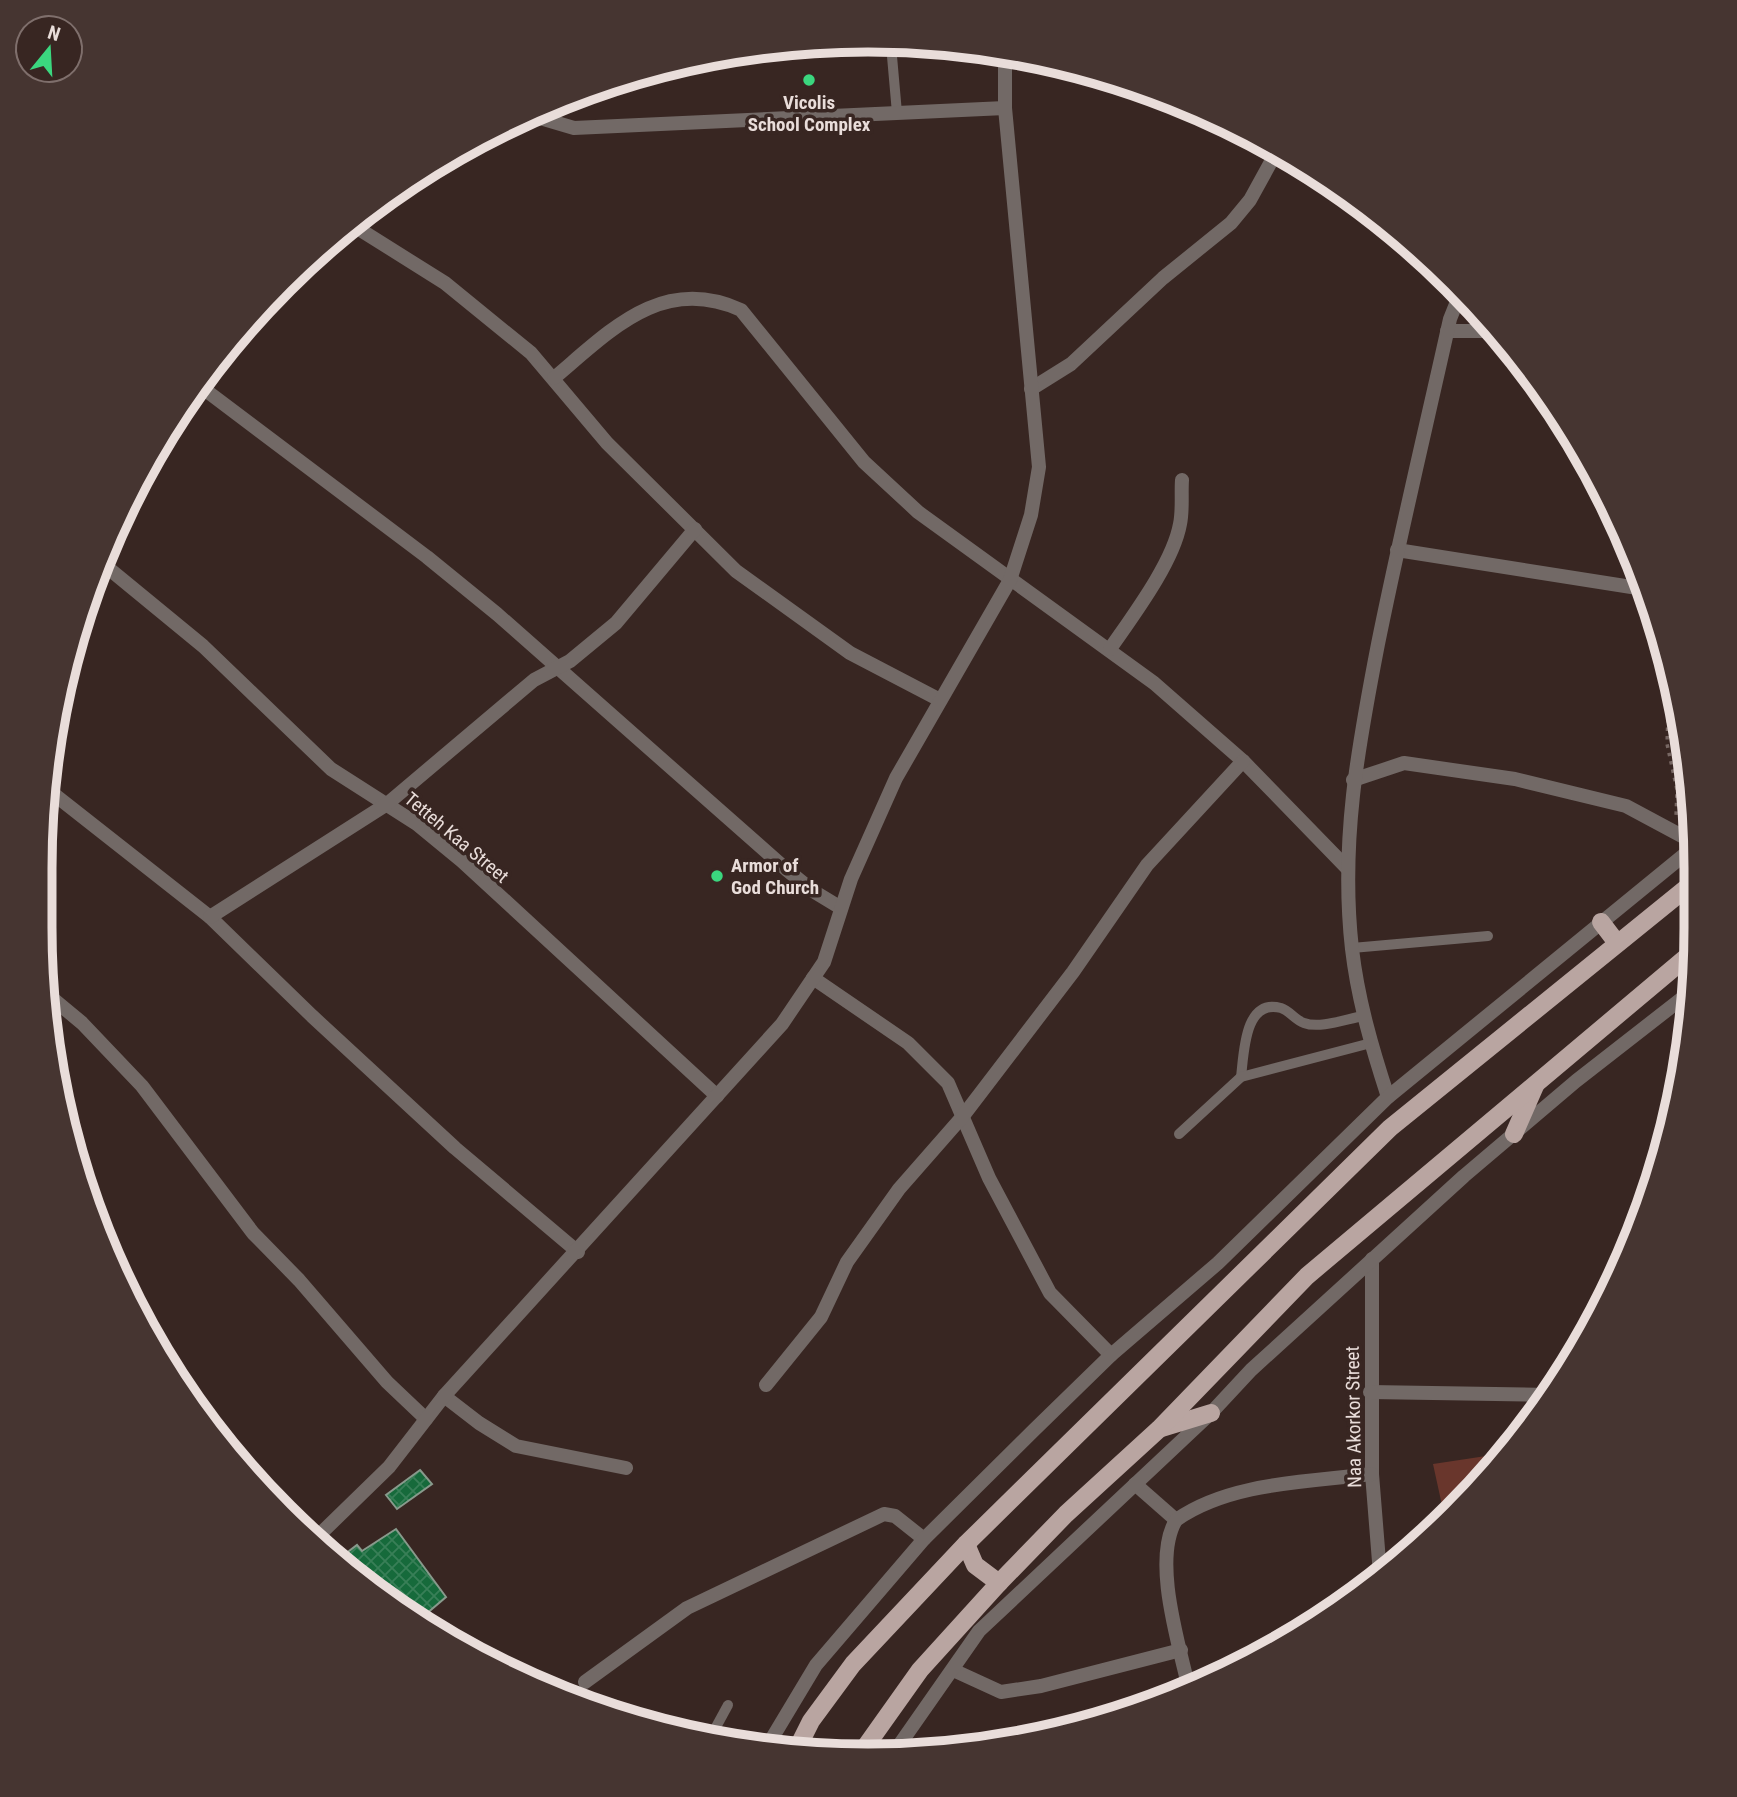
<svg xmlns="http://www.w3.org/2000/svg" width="1737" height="1797" font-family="'Roboto Condensed',sans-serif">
<defs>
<pattern id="building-cross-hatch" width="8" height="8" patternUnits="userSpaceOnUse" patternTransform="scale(1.75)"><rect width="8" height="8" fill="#166a3b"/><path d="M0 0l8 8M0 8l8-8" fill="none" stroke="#387f57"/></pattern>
</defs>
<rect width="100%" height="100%" fill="#382622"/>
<path fill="#69362c" d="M1506 1453 1445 1519 1433 1464Z"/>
<g fill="url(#building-cross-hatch)" stroke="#889a8c" stroke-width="2">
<path d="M420 1470 432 1484 397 1509 386 1495Z"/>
<path d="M396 1529 446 1597 419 1620 336 1561 357 1545 362 1551Z"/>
</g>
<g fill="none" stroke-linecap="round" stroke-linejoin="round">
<path stroke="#776763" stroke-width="3.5" stroke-dasharray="3.5 5" stroke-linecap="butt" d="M1672 677 1669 686 1667 744 1677 790 1676 817"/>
<g stroke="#726966" stroke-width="10">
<path d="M891 45 897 113"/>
<path d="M1352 948 1488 936"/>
<path d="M1241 1077C1244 1054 1244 998 1281 1008 1290 1011 1295 1020 1304 1023 1320 1029 1346 1019 1363 1016"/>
<path d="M1179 1134 1241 1077 1371 1043"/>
<path d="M710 1738 728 1705"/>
</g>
<g stroke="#726966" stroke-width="14">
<path d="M530 115 574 128 1005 108"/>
<path d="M351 224 445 283 531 353 607 443 736 571 850 653 940 700"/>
<path d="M1447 331H1495"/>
<path d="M554 378C610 331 662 274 741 310L864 462 918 512 1154 683 1243 761 1348 869"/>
<path d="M200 386 427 557 497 614 787 870 813 891 841 908"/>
<path d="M1031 389 1071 364 1163 278 1231 223 1250 200 1278 149"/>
<path d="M1397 550 1644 589"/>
<path d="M102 563 203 646 331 769 417 824 462 861 717 1096"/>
<path d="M1110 649C1132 617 1173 563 1180 524 1183 510 1181 494 1182 480"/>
<path d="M1353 780 1404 763 1515 779 1626 806 1695 843"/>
<path d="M46 788 210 917 312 1016 455 1148 578 1252"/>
<path d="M210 917 387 804 534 680 570 661 616 623 695 529"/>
<path d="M813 978 908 1043 948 1083 989 1178 1050 1293 1111 1355"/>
<path d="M47 994 82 1023 142 1086 253 1233 299 1280 387 1382 426 1419"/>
<path d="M1388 1097C1372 1048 1358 1000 1352 949 1340 843 1358 747 1378 644 1400 535 1426 427 1450 319L1460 294"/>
<path d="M1670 1133 1671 1125"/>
<path d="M1372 1259V1474L1380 1574"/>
<path d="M766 1385 821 1317 847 1262 899 1189 963 1116 1073 972 1147 865 1243 761"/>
<path d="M1370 1392 1549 1395"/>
<path d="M444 1396 479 1423 516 1446 626 1468"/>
<path d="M1135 1484 1176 1520"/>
<path d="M313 1541 389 1467 444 1396 782 1024 824 962 851 879 896 778 1010 580 1031 515 1039 467 1005 108V54"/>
<path d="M953 1670 1001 1692 1041 1686 1181 1650"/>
<path d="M585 1682 687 1608 884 1514 895 1516 924 1539"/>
<path d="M1189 1689C1179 1644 1152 1560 1176 1520 1230 1482 1309 1482 1372 1474"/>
</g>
<g stroke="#726966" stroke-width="14">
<path d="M765 1750 816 1665 924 1539 1033 1431 1111 1355 1218 1263 1388 1097 1695 846"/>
<path d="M893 1754 979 1631 1211 1413 1251 1370 1464 1176 1576 1081 1694 989"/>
</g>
<g stroke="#b9a5a1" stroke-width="18">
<path d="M1601 922 1617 943"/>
<path d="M1514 1134 1535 1086"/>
<path d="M1162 1428 1211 1413"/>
<path d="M966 1544 975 1565 999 1583"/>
<path d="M796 1751 811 1721 853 1664 966 1544 1390 1128 1695 881"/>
<path d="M861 1753 920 1670 999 1583 1066 1514 1159 1429 1307 1276 1695 950"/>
</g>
</g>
<g fill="#3bd77f" stroke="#382622" stroke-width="2.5">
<circle cx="809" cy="80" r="7"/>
<circle cx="717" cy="876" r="7"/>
</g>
<g text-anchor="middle" stroke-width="7" stroke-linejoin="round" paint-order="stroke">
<g font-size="19" font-weight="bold" fill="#e9ddda" stroke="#382622">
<text x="809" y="109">Vicolis<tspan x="809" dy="22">School Complex</tspan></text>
<text x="731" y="872" text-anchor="start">Armor of<tspan x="731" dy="22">God Church</tspan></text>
</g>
<g font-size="19" fill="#e9ddda" stroke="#382622">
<text transform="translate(457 837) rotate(40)" y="7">Tetteh Kaa Street</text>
<text transform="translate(1353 1417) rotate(-91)" y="7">Naa Akorkor Street</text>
</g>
</g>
<path d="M0 0H1737V1797H0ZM868 52H868A816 816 0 0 1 1684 868V928A816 816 0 0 1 868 1744H868A816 816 0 0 1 52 928V868A816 816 0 0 1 868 52Z" fill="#463531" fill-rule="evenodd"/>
<path fill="none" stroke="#e9ddda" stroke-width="9" d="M868 52H868A816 816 0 0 1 1684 868V928A816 816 0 0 1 868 1744H868A816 816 0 0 1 52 928V868A816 816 0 0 1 868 52Z"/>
<g transform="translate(49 49) rotate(18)"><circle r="33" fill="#382622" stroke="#7f6f6c" stroke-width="2"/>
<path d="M0-5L12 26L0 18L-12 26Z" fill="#3bd77f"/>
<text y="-10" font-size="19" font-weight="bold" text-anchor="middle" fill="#e9ddda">N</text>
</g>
</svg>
